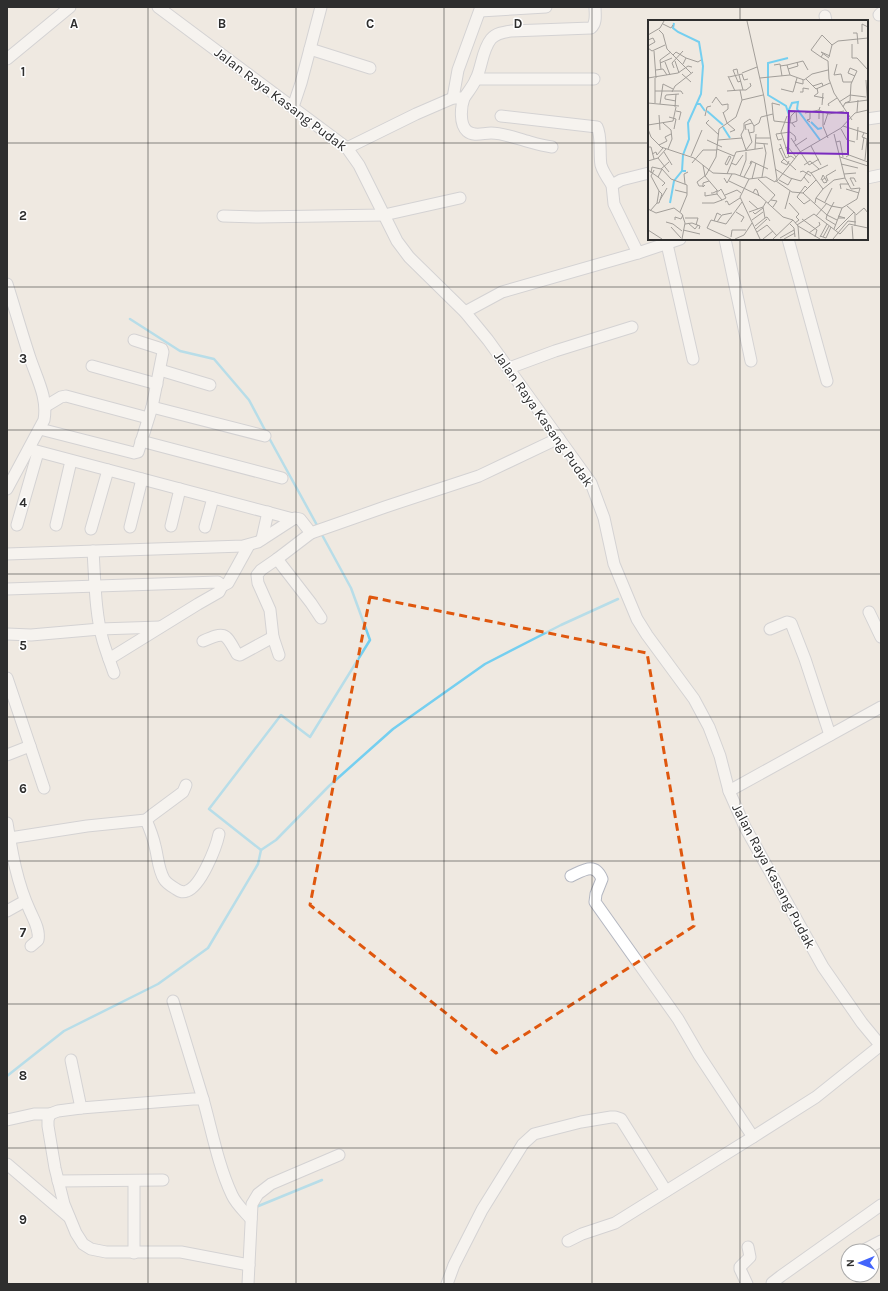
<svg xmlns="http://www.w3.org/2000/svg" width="888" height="1291" font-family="Karla,sans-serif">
<rect width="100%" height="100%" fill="#efe9e1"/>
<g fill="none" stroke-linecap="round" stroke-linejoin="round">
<g stroke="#75cff0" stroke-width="2.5">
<path d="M130 319 180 351 214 359 249 400 266 432"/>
<path d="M268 436 318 527"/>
<path d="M261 850 209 809 281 715 310 737 370 640 351 588 321 533"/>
<path d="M7 1076 64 1031 158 984 208 948 258 864 261 850 276 840 329 786 393 729 485 664 561 625 618 599"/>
<path d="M256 1207 322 1180"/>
</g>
<g stroke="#b4b7c1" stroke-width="13">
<g id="minor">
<path d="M158 7 347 148 359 165 397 241 409 257 465 312 488 340 591 483 604 518 614 564 637 619 647 635 694 699 709 727 720 756 729 791 745 827 823 967 862 1023 881 1046"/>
<path d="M480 11 546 7"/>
<path d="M879 15 881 13"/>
<path d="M825 16 826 21"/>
<path d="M310 49 370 68"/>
<path d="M7 59 70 7"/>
<path d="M476 79H594"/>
<path d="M453 98 458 70 481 7"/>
<path d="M464 98C461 106 459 124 467 131 474 137 483 133 491 133 504 133 518 139 530 142 537 144 545 146 552 147"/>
<path d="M293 107 301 83 321 7"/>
<path d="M501 116 597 127C602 136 599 154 601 165 603 172 608 179 612 185"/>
<path d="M867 119 881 117"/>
<path d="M347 148 416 114 453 98H464C468 92 473 86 476 79 482 67 482 50 491 39 496 33 504 32 511 31L591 28C597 23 595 14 595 7"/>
<path d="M867 178 881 175"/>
<path d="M223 216 258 217 384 215 460 198"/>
<path d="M725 239 751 361"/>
<path d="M788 239 827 381"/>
<path d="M667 244 693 359"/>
<path d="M638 253 614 204 612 185 621 180 649 173"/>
<path d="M7 284C15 309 22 334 30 358 37 379 48 398 44 420L7 489"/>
<path d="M465 312 502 292 638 253 680 239"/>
<path d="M92 366 157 384"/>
<path d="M509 368 555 351 632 327"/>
<path d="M160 370 210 385"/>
<path d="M46 406 61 397 66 396 148 418"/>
<path d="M152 407 265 436"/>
<path d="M40 429 134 453 138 452 152 407 163 352 162 349 134 340"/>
<path d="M141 441 282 478"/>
<path d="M29 449 293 519"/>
<path d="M17 525 38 452"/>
<path d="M56 525 71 461"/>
<path d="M171 526 180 489"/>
<path d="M130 527 142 479"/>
<path d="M205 527 213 498"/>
<path d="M91 529 108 470"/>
<path d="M262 539 268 512"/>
<path d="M93 551C95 580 95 613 103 641 106 651 110 662 114 673"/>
<path d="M7 554 243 546 258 542 295 518 300 519 311 533 385 507 479 476 559 438"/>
<path d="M277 559 311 603 321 618"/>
<path d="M222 586 228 583 249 545"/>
<path d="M7 589 218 582 222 586 219 592 198 604 109 659"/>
<path d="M869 612 881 637"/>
<path d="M770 629 787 622 791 623 805 659 830 735"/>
<path d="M7 634 31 635 100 629 160 627"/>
<path d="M203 641C226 631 225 633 237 654L240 655 273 637"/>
<path d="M279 655 273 637 270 610 258 583 257 575 261 570 277 559 311 533"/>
<path d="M7 678 30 746 7 755"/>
<path d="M30 746 44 788"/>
<path d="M729 791 881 707"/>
<path d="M146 820 152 815 179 795 183 792 186 785"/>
<path d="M7 823C12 853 17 883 30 911 34 920 40 930 38 940L31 946"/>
<path d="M10 838 87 826 146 820C150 829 153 837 155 846 158 857 158 869 164 879 166 883 171 886 176 889 179 891 182 893 187 891 201 886 216 848 219 834"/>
<path d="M571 876C584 870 595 862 602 879L596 894 595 902 678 1019 699 1055 753 1137"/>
<path d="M7 911 25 901"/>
<path d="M173 1001 203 1099"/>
<path d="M71 1060 81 1108"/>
<path d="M50 1114 48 1120V1126L55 1168 64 1204 76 1233 83 1244 91 1249 106 1252H181L249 1265"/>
<path d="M7 1120 34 1114H50L58 1111 81 1108 193 1099H203C212 1131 218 1165 232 1195 236 1204 245 1212 251 1219"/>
<path d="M7 1164 69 1217"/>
<path d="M58 1181 163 1180"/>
<path d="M134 1181V1253"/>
<path d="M568 1241 582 1234 615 1223 753 1137 816 1097 881 1045"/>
<path d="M862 1251 881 1241"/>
<path d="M248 1284 252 1204 258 1194 271 1184 339 1155"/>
<path d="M447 1284 454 1265 482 1210 523 1144 534 1134 581 1122 611 1117H615L621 1119 666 1191"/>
<path d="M747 1284 740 1269V1267L750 1257 748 1247"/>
<path d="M772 1284V1283L781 1276 881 1205"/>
</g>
</g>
<use href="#minor" stroke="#fff" stroke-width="11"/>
</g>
<path d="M0 0H888V1291H0ZM370 597 647 653 694 926 496 1053 310 905Z" fill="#efe9e1" fill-opacity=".55" fill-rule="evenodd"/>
<path fill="none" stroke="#df570e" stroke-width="3" stroke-dasharray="8 5" stroke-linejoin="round" d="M370 597 647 653 694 926 496 1053 310 905Z"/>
<path fill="none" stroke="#2e2e2e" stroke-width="1" stroke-opacity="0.55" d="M148 7V1284M296 7V1284M444 7V1284M592 7V1284M740 7V21M7 143H649M867 143H881M740 239V1284M7 287H881M7 430H881M7 574H881M7 717H881M7 861H881M7 1004H881M7 1148H881"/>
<g text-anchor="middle" stroke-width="3" stroke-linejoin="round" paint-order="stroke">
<g font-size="14" fill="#2e2e2e" stroke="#fff">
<text transform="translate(281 99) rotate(37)" y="5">Jalan Raya Kasang Pudak</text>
<text transform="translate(544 419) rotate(55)" y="5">Jalan Raya Kasang Pudak</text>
<text transform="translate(774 876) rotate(62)" y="5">Jalan Raya Kasang Pudak</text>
</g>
</g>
<g transform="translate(648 20)">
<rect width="220" height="220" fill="#efe9e1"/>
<path fill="none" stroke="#75cff0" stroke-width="2" d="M26 3 25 8 30 12 51 22 55 46 53 74 40 103 41 119 35 135 34 151M140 38 120 43V75L138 86 140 92 144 83 150 82 149 89 172 120M48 84H52L57 91M59 91 75 105M163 102 170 109 174 108M75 107 82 118M22 183 26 161 34 151H38"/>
<path fill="none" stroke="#a29e99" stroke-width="1" d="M99 1 116 77 129 159 127 162 118 157 101 159 92 177 112 219M15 4 23 8 25 5M11 10 15 14 19 29 43 53M214 12V4L220 7M205 13H209L210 24M0 15 12 8 16 1M0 20 5 18 7 22 0 26M204 24V38H209L220 50M0 28 4 31 17 25M6 31 8 58M175 34 173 37 180 41 181 59 186 73 204 100M25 35 28 32 38 38M173 37 163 30 174 15 184 25 190 21 220 18M181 37 184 25M181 38 173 32 182 36M27 41 31 53M17 42 22 55M12 43 24 38M35 44 38 38 50 42 53 40M189 44 186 55 193 54 195 62H204M126 45 132 44 134 56M139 45 155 41 160 50M132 46 139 45 142 55M26 48 24 43 35 31M13 49 12 40 23 32M140 49 150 46 149 42M8 50 15 49 19 55M94 53 109 47M34 54 43 62M90 54 89 49 85 50 90 62 93 61M91 55 95 70M80 56 87 71M81 57 94 54 96 60 100 59M0 58 30 53 40 46 44 47M7 58V83M112 58 142 55 156 60 164 54 180 50M158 59 168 69 182 63M218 60 220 90M147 62 155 64V60M165 66 174 63 175 66M169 68 170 73 166 76 176 78M133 69 145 72 149 58M7 71H33L35 74M14 71 15 64 25 69M79 71 92 70M24 72 27 66 45 52M152 72H155V68L161 69M17 77 18 75 31 74M17 77V79L28 81M94 80 92 70H98L103 66 102 63M191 82 202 75 218 77M0 83 31 86M64 83 68 77 74 85 80 84V89L75 93M197 83 202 81 203 64 209 51 202 48 200 53 207 56M12 84 14 71M174 85 175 73M181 86 180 84 189 78M27 87 28 74M195 87 197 83 220 80M28 91 33 92 31 100M175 91V106L180 118M75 92 79 103 87 110 82 112M162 92V99L159 100 162 102M209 92 210 80M157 93 171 90 172 87M125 94 124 83 132 85M11 95 12 110M57 96 59 87 63 86M139 96 133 112 141 137M21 97 28 99 26 109M171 99V90L181 94 196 91M61 100 58 103 71 115M15 103 23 110 24 119 20 129M142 103 143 96 148 91M144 103 149 101 148 91M0 105 25 101 28 87M176 105 180 93M195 106 220 114M0 109 3 117 13 127 46 138 65 153 87 154 101 159M193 109 199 120 207 122M98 110 97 105 104 103M101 113 106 112V106L111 103 113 97 125 94 126 101 144 103 147 107M216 113 214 117 219 119 217 140M186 114 197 158M108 118H122M143 118 161 145 171 139M134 119 130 120 128 114 142 112 147 116 148 120 145 122M59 120 74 127M70 120 94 118M209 120 210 107M188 122 192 121 195 137M108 123 120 124M132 124 138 138 143 136 147 139M11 125 19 121 17 117 23 114M147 126 159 118M163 126 173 145M0 127H3L6 139M134 128 131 129 136 139 148 150M137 128 140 127 148 137M69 129 86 136M107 129 108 114M98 130 93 115 96 109V103L102 99 106 106M98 130 104 122 100 109M214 130 216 117M16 132 24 145M4 134 8 132 9 135 15 128M43 136 54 110M81 136 83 137 79 145 77 144ZM192 137 220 146M198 137 201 135 220 142M10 138 21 152M136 139 133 142 139 145 141 141M0 141 10 138 18 129M44 143 55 130H69M83 143 88 145 95 135M102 144 103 141 120 149M193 144 210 148M55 145 57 156 68 169 69 170V174L74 180 78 178 73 169 71 171H69L65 173H63M156 145 162 141 171 149M127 149 142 158 153 161 156 157M0 150 10 157 14 149 23 159 39 165V175L32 192M152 152 155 151 163 156M3 153 4 147 13 149 21 142M79 154 88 132 115 128M196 154 208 153M92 156 98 140V132M10 157 17 163 14 166M96 157 104 142M114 157 118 133 116 124M76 158 79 163 84 154M104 159 108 143M110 159 127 175 120 183M131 160 140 165 144 158M173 160 175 155 177 158 179 162 176 163 174 160 177 158M81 161 112 176 135 197 145 200 150 206 151 219M128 161 144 172 155 173 179 195 178 199 188 205M129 161 152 132 193 108 207 93 220 90M180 161 178 156 188 150M161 163 156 157 160 151 163 153M37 164 36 154 40 152M57 165 55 167V163L61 161M55 166H51L49 162 58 155 68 137 71 109 88 97 94 80 115 75M206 166 202 158H206L208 162M159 168 157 166 149 177 156 184 162 180M175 169 163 153 180 145M193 169 192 164H201M198 169 211 173M27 170 39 173M57 172V176L69 174M105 173 107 169 109 170 111 176M155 173 168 160M77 175 89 170 93 173M12 180 19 168M123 180 129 181 125 187M101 181 110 189M77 182 79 181 81 185 92 178M177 182 184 168M186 182 179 195 189 200M9 183H11L14 174 11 171M54 183H66L74 180M141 183 151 194 148 197 151 200 147 203M167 183 168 178 175 169 186 160 197 158 203 169 212 168 209 179 194 188 183 186 168 178M199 186 207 193V206M115 187 117 198 119 197 122 201M0 189 8 193 26 188 34 194 37 203 34 219M137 189 142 171M2 191 9 183 11 171 3 156 6 150M88 192 96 197 93 202M101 192 115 187 118 182M105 192 107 194 115 188M208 195 216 188 220 193M168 196 179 183M37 198H50L48 205M190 198H197L190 196M154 199 169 210 167 217M27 200V197L33 199 35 195M104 200 115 192M66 201 69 193 73 195M18 202 25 204 34 211M69 202 74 195 84 193M40 203 47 209 50 205M37 204 44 203 52 206 51 209M142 204 146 208 147 217M149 205 166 194 192 214 201 204 220 208M107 206 117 198M150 206 172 219M204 206 205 219M23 207 33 218M108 209 119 199M186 209 194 188M0 210 14 219M35 210 52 214M188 210 206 192M109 212 119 205 129 216M161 213 172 205 171 202M172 216 178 218 183 207M83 217 84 210H98M172 217 179 204M175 217 181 206M132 218 146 210M83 219 59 208 63 200 78 204 94 182M87 219 96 215 104 203M115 219 125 211M125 219 145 200M136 219 147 213M185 219 200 201 208 202"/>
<path fill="#7b2cbf" fill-opacity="0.15" stroke="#7b2cbf" stroke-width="2" d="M141 91 200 93V134L140 133Z"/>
<rect width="220" height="220" fill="none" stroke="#2e2e2e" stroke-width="2"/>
</g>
<g font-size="13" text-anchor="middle" font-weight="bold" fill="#2e2e2e" stroke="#fff" stroke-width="3" stroke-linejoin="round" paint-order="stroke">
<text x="74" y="28">A</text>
<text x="222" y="28">B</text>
<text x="370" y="28">C</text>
<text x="518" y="28">D</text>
<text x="23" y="76">1</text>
<text x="23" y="220">2</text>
<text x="23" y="363">3</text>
<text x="23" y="507">4</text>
<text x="23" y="650">5</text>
<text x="23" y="793">6</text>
<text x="23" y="937">7</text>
<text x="23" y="1080">8</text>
<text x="23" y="1224">9</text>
</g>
<rect width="888" height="1291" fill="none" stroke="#2e2e2e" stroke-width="16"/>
<g transform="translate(860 1263) rotate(269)"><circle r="19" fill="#ffffff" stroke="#ababab"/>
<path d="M0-3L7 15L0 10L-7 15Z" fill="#4264fb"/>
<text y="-6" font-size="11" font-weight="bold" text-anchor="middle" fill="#2e2e2e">N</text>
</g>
</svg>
